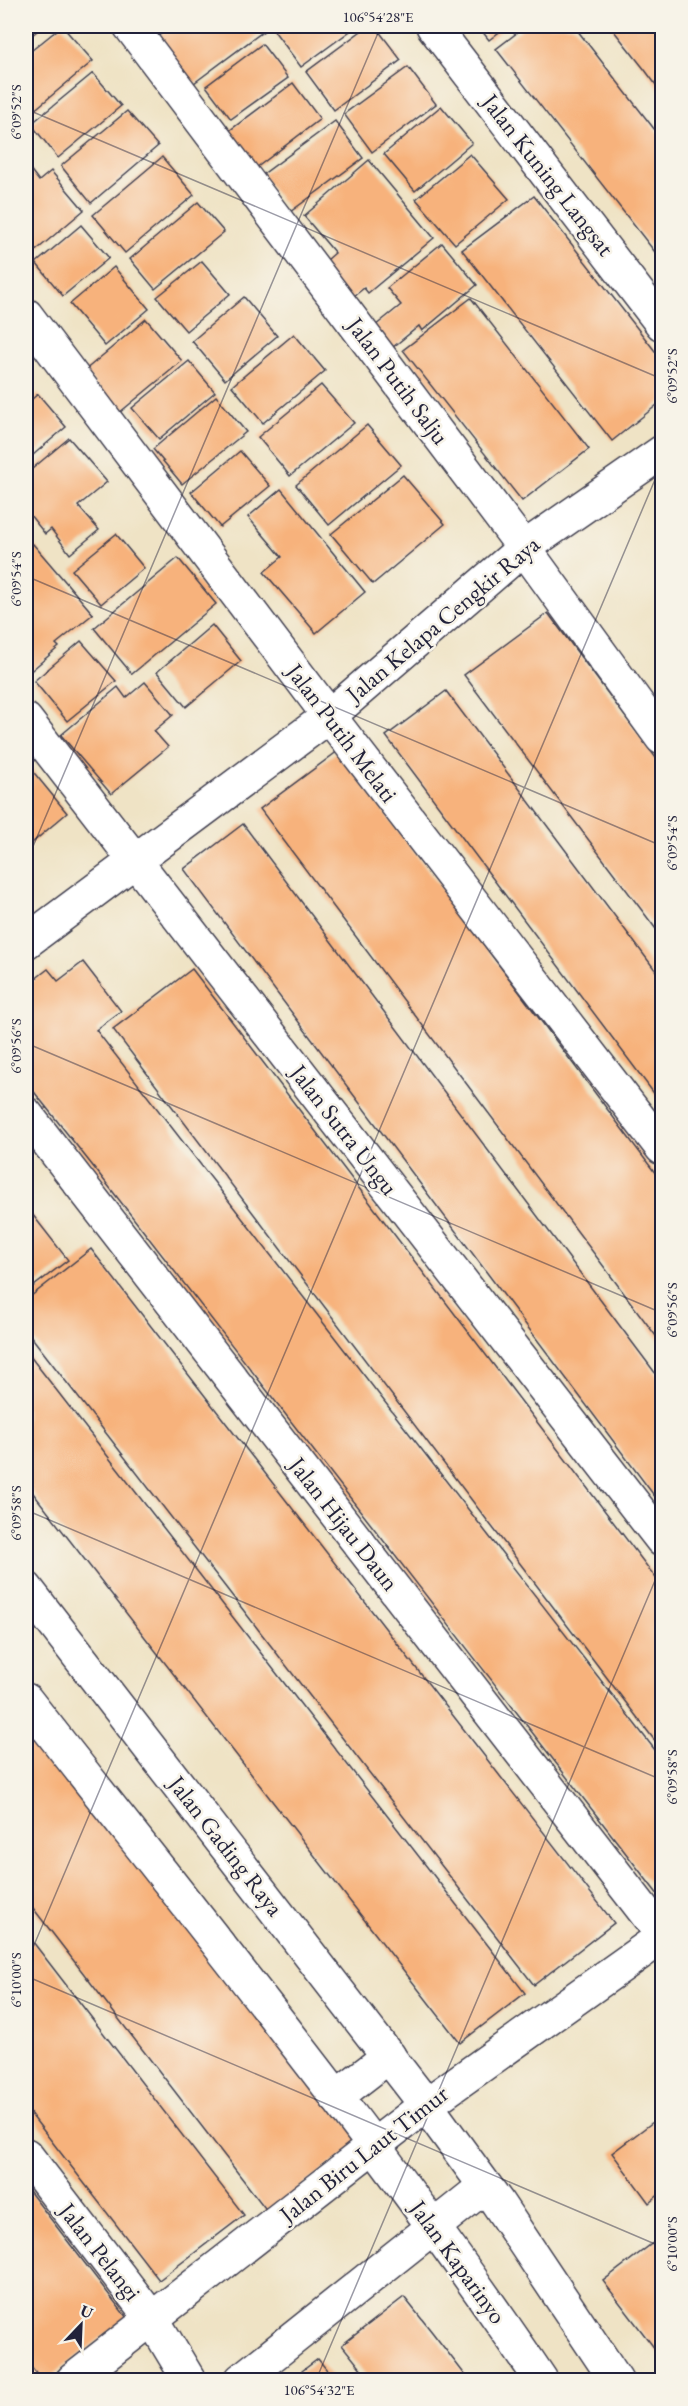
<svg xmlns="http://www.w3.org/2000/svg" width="688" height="2406" font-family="'EB Garamond',serif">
<rect width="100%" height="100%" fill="#f7f3e8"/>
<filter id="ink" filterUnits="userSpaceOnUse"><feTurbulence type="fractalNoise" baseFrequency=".0167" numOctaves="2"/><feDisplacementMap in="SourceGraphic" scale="12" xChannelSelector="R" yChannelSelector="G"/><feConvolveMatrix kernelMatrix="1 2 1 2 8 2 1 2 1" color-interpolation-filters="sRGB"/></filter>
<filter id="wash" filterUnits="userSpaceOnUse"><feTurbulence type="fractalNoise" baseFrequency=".008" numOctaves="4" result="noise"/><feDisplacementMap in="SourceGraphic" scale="24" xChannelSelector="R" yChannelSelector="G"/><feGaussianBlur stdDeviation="1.35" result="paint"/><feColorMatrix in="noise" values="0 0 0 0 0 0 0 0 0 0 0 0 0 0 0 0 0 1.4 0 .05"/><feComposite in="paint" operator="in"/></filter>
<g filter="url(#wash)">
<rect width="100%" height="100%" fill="#efe3c5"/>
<g id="blocks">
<g fill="#f7b27b">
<path d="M26 26H43L26 40Z"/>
<path d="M62 26 93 61 26 117V55Z"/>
<path d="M172 26H262L265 30 194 83 158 36Z"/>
<path d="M276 26H357L301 67 272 28Z"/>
<path d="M368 26H375L401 60 334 110 306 72Z"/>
<path d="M478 26H507L489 40Z"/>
<path d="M526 26H574L662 139V261L496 49Z"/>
<path d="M610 26H662V93L645 70Z"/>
<path d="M262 44 288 78 231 119 206 86Z"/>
<path d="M408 67 436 104 372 152 344 114Z"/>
<path d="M93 73 121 106 58 158 31 124Z"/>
<path d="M293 83 320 119 256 168 229 131Z"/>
<path d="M441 106 472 143 415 191 384 154Z"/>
<path d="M127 111 158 146 91 203 61 166Z"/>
<path d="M335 121 363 158 290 212 262 175Z"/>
<path d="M470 154 509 199 455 244 416 199Z"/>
<path d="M162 157 194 195 125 253 93 215Z"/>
<path d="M369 160 434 238 368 293 364 288 348 301 319 267 335 253 304 216Z"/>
<path d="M26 164 39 181 51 171 84 210 26 259Z"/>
<path d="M534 196 662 360V401L612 441 462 250Z"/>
<path d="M198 202 224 232 155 289 130 259Z"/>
<path d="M81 225 109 258 63 296 36 263Z"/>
<path d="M442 243 477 285 422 331 419 326 387 352 370 330 401 305 387 288Z"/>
<path d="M202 261 230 294 186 331 157 297Z"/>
<path d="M114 267 149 309 105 346 70 304Z"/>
<path d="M244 297 277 336 225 380 192 341Z"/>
<path d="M471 298 589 449 522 501 403 350Z"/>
<path d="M146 319 182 361 119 413 84 371Z"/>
<path d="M294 334 325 371 263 423 232 386Z"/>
<path d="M189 361 215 392 159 439 132 408Z"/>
<path d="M321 385 354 423 290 476 258 437Z"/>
<path d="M38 394 66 427 26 461V404Z"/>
<path d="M216 396 246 432 182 484 153 449Z"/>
<path d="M367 425 401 465 329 525 296 485Z"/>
<path d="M69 438 107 482 78 506 99 530 70 554 51 529 45 534 26 510V474Z"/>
<path d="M240 451 270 486 220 527 191 492Z"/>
<path d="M403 475 445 524 373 584 331 534Z"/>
<path d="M281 489 365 592 316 633 264 572 282 557 248 517Z"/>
<path d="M116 534 144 568 101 604 72 570Z"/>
<path d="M33 544 93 614 56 644 59 647 26 675V550Z"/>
<path d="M178 558 216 604 132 674 94 628Z"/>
<path d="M548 613 662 766V937L464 675Z"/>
<path d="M212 625 241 661 186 707 157 672Z"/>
<path d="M81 641 116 681 67 721 34 681Z"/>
<path d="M145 682 173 715 154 731 168 747 111 794 61 735 118 687 126 698Z"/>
<path d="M446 691 662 979V1104L386 736Z"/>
<path d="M338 751 662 1182V1344L260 809Z"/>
<path d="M26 763 67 813 26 848Z"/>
<path d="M243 824 662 1382V1506L184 869Z"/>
<path d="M83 962 121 1011 96 1030 662 1759V1893L659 1896 96 1170 27 1083 26 1084V986L48 969 58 981Z"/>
<path d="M192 969 662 1586V1750L113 1029Z"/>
<path d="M32 1214 68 1260 26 1292V1219Z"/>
<path d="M91 1249 614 1923 534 1985 26 1330V1300Z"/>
<path d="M26 1351 525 1993 460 2043 26 1484Z"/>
<path d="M26 1710 361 2141 268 2212 26 1899Z"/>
<path d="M26 1933 244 2215 159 2280 26 2108Z"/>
<path d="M657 2119 662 2127V2192L649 2203 612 2153Z"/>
<path d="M26 2187 127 2318 46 2380H42L26 2360Z"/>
<path d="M662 2236V2358L603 2281Z"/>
<path d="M404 2297 432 2332 469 2380H370L342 2345Z"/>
<path d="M318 2359 335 2380H290Z"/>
</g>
</g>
</g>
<g filter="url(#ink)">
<use href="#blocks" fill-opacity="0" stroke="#413f50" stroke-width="1.5"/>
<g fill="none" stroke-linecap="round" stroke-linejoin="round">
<g stroke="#413f50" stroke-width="36">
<g id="minor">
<path d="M130 26 524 548 662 738"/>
<path d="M433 26 662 324"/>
<path d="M26 315 329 716 662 1148"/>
<path d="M26 720 662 1540"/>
<path d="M26 942 329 716 524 548 662 452"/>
<path d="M26 1114 662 1934"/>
<path d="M26 1588 426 2105 497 2202 616 2380"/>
<path d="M26 1700C201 1924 382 2144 541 2380"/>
<path d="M336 2097 389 2056"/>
<path d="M26 2155 153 2320 189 2380"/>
<path d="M73 2380 426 2105 662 1937"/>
<path d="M241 2380 485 2186"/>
</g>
</g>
<use href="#minor" stroke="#fff" stroke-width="33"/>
</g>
</g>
<path fill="none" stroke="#22223b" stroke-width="1.5" stroke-opacity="0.45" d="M26 109 662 379M26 576 662 846M26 863 381 26M26 1043 662 1313M26 1510 662 1780M26 1964 662 463M26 1976 662 2247M316 2380 662 1564"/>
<g text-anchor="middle" stroke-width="5" stroke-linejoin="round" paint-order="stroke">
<g font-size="24" fill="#22223b" stroke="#f7f3e8">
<text transform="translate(548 175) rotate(52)" y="8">Jalan Kuning Langsat</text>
<text transform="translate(398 381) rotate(53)" y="8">Jalan Putih Salju</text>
<text transform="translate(443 619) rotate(-40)" y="8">Jalan Kelapa Cengkir Raya</text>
<text transform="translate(342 733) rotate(53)" y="8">Jalan Putih Melati</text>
<text transform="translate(344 1130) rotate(52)" y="8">Jalan Sutra Ungu</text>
<text transform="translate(344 1524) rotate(52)" y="8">Jalan Hijau Daun</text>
<text transform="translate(226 1846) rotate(52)" y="8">Jalan Gading Raya</text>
<text transform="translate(364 2154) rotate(-38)" y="8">Jalan Biru Laut Timur</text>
<text transform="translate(100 2252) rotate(52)" y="8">Jalan Pelangi</text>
<text transform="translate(458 2262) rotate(54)" y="8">Jalan Kaparinyo</text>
</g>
</g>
<rect width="688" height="2406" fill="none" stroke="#f7f3e8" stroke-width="66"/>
<g transform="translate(81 2325) rotate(23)" stroke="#f7f3e8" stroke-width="4.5" paint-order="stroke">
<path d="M0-4.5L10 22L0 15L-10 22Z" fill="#22223b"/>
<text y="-9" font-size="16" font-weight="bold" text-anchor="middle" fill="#22223b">U</text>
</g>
<rect x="33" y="33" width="622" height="2340" fill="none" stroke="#22223b" stroke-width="2"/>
<g font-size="15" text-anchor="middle" fill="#22223b">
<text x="378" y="22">106°54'28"E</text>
<text transform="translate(16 112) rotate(-90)" y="5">6°09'52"S</text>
<text transform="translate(672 376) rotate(-90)" y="5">6°09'52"S</text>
<text transform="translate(16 579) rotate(-90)" y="5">6°09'54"S</text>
<text transform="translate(672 843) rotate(-90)" y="5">6°09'54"S</text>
<text transform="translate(16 1046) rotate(-90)" y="5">6°09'56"S</text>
<text transform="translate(672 1310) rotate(-90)" y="5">6°09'56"S</text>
<text transform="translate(16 1513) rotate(-90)" y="5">6°09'58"S</text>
<text transform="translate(672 1777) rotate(-90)" y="5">6°09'58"S</text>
<text transform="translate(16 1980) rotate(-90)" y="5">6°10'00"S</text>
<text transform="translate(672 2244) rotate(-90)" y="5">6°10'00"S</text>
<text x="319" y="2395">106°54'32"E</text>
</g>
</svg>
